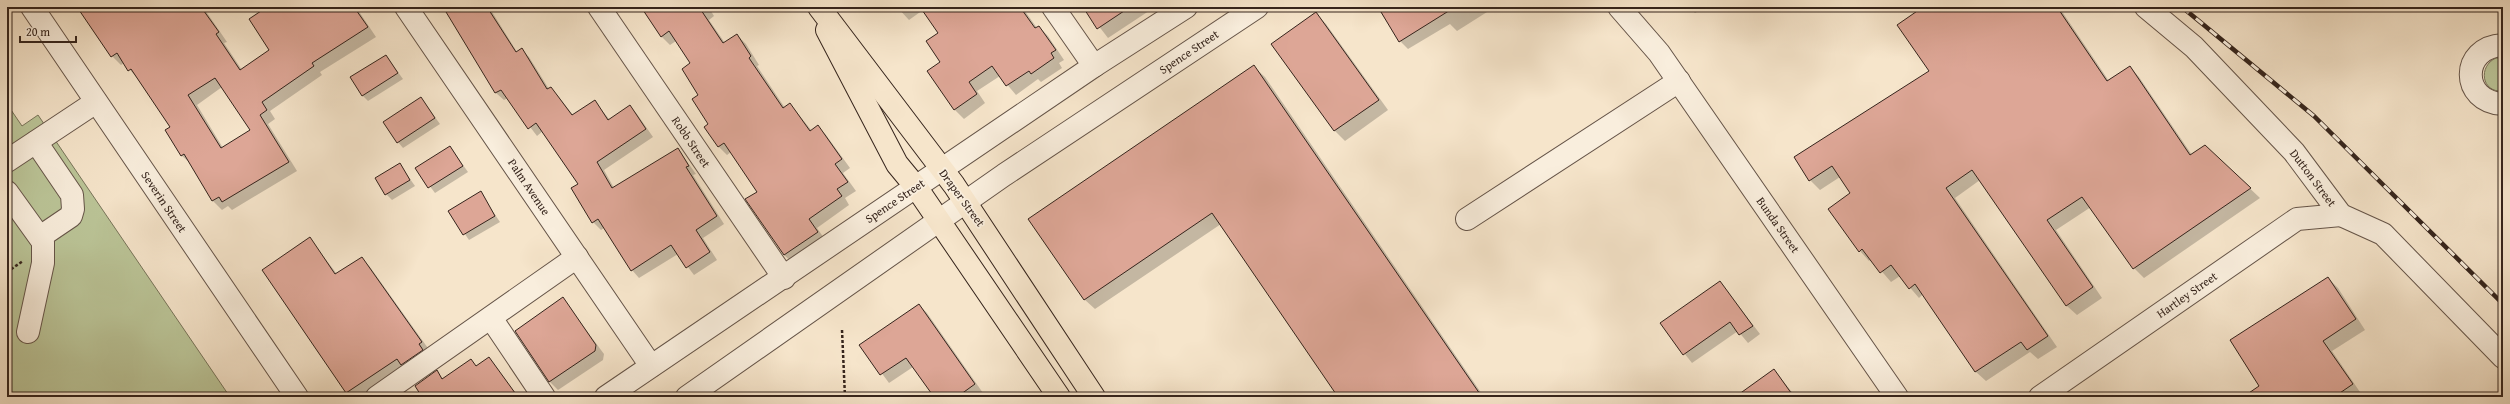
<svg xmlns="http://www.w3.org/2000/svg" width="2510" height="404" font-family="'Gentium Book Plus',serif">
<rect width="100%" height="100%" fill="#f6e5cb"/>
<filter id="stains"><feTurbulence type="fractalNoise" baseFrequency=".005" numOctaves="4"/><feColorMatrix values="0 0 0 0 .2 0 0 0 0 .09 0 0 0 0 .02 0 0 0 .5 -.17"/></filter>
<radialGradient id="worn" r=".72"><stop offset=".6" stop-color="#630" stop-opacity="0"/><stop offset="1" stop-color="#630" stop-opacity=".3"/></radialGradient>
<g fill="#bbc598" stroke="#78745a">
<path d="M2496 58H2503V91C2481 93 2478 66 2496 58Z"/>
<path d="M7 104 22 126 38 115 230 397H7Z"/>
</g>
<g fill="#0003" fill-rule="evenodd">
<path d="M78 7H203L227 42 224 43 242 70 271 50 269 7H356L376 37 320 72 322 75 270 111 275 119 268 124 297 171 232 210 228 206 222 210 213 201 191 164 181 155 171 127 138 79 124 63 121 65 112 56ZM222 87 252 131 223 148 197 105Z"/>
<path d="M440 7H489L517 52 522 50 529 57 549 89 558 96 573 115 594 101 610 120 630 106 637 114 653 137 604 170 614 188 678 149 696 174 693 175 724 224 703 238 717 260 694 275 678 254 639 278 632 270 604 228 601 230 593 222 579 184 543 131 537 136 508 98 504 100 496 93 450 15Z"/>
<path d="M642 7H711L709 8 714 16 709 20 725 43 737 35 746 44 759 65 757 66 785 108 790 104 812 131 818 127 826 135 850 168 843 173 856 191 845 198 849 205 817 228 826 241 793 263 784 255 747 200 758 192 731 152 727 155 718 146 700 95 692 64 676 41 670 45 661 36Z"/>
<path d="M897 7H1022L1037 28 1039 27 1048 36 1064 60 1059 63 1062 68 1041 82 1038 79 1016 95 1000 76 977 91 985 103 964 119 955 110 928 71 942 62 939 33 923 10 909 20Z"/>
<path d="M1084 7H1155L1108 38Z"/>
<path d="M1377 7H1495L1457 31 1450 24 1408 49 1400 41Z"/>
<path d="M1689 7H1705L1695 13Z"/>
<path d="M1913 7H2059L2109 81 2130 67 2139 77 2192 155 2205 146 2260 198 2144 278 2134 268 2091 207 2056 230 2102 298 2077 315 2067 306 1980 180 1955 198 2057 347 2038 359 2030 352 1986 381 1976 372 1923 294 1919 298 1900 276 1891 282 1871 259 1869 261 1860 251 1851 193 1840 177 1820 190 1810 180 1930 71 1917 12Z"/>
<path d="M1315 13 1326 24 1388 110 1345 141 1335 131 1272 44Z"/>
<path d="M386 56 403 79 368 101 362 95Z"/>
<path d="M1254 67 1265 77 1484 397H1339L1221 224 1095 309 1084 299Z"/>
<path d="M421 98 440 124 403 148 398 142Z"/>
<path d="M450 147 468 172 435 193 416 168Z"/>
<path d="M400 165 415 186 392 200 386 194Z"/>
<path d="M480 193 500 222 469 240 449 211Z"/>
<path d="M309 238 337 274 361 258 370 267 430 351 361 397H352L347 392Z"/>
<path d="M2328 278 2338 288 2365 330 2332 351 2362 395 2359 397H2245L2261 386Z"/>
<path d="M1720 282 1760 334 1748 343 1738 331 1692 363 1661 324Z"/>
<path d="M563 299 604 354 603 360 558 390 550 382 516 331Z"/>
<path d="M919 305 927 313 983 393 977 397H935L913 367 889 383 861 345Z"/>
<path d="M489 358 518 397H412L420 392 437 372 444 380 471 361 477 367Z"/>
<path d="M1774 370 1796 397H1736Z"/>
</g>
<g fill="#dda696" stroke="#35241c" fill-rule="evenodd">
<path d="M77 7H201L219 32 216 34 240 70 269 50 249 19 267 7H354L368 27 312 63 314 66 262 102 267 110 260 115 289 162 222 202 219 197 212 201 184 154 181 156 165 130 170 127 131 69 128 71 117 53 111 57ZM215 78 250 130 221 148 188 95Z"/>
<path d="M443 7H487L516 52 522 48 547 89 551 87 572 115 595 100 608 120 630 105 646 129 597 162 612 188 678 148 689 166 686 167 717 216 696 230 710 252 686 268 671 245 631 271 598 219 592 223 571 188 578 184 536 123 528 129 501 90 495 93Z"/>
<path d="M641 7H699L723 43 737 34 751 56 749 58 783 108 790 103 810 131 818 125 842 159 835 164 848 182 837 189 842 196 809 219 818 232 784 255 745 199 757 192 724 143 718 147 704 127 708 124 692 99 698 95 682 69 690 63 669 31 661 37Z"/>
<path d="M920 7H1020L1035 28 1039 26 1056 50 1051 53 1054 58 1031 74 1029 71 1006 86 992 66 969 82 977 94 954 110 927 71 940 62 926 41 938 33Z"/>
<path d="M1083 7H1130L1097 29Z"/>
<path d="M1378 7H1455L1399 42Z"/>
<path d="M1923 7H2057L2107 81 2130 66 2190 155 2205 145 2251 188 2133 269 2082 197 2047 220 2093 287 2066 306 1972 170 1946 188 2048 336 2027 350 2021 342 1975 372 1915 284 1909 289 1891 265 1880 273 1862 249 1859 252 1828 209 1850 193 1832 166 1809 181 1794 157 1929 71 1897 25Z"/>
<path d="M1316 12 1379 100 1334 131 1271 44Z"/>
<path d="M386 55 398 73 362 96 350 77Z"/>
<path d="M1254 65 1482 397H1338L1212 213 1084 300 1028 219Z"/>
<path d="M421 97 435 118 397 143 383 122Z"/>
<path d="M450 146 463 166 428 188 415 168Z"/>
<path d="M400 163 410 180 385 195 375 178Z"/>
<path d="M481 191 495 216 463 235 448 211Z"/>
<path d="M310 237 335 274 362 257 422 342 419 344 423 350 401 365 397 359 346 393 262 270Z"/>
<path d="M2328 277 2356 319 2323 341 2353 384 2334 397H2243L2259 386 2230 340Z"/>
<path d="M1720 281 1753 326 1739 335 1730 322 1683 355 1660 323Z"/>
<path d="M563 297 596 345 595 351 549 382 515 331Z"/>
<path d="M919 304 975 384 957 397H934L906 358 880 375 859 345Z"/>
<path d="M489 357 518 397H422L415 386 437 370 442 379 471 359 476 366Z"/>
<path d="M1774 369 1794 397H1735Z"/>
</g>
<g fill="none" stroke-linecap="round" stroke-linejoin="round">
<g stroke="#655448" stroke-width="24">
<g id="minor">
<path d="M32 7 297 397"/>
<path d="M406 7 651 366"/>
<path d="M599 7 784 278"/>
<path d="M1053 7 1094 66"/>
<path d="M1619 7 1659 53 1897 397"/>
<path d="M2146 7 2194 47 2294 152 2341 215 2383 234 2503 357"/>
<path d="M2503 45C2460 47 2460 102 2503 104"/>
<path d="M36 142 72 195 73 209 71 216 40 237"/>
<path d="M7 161 96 102"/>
<path d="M7 192 43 242V263L28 332"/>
<path d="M1467 219 1679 81"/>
<path d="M491 318 544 397"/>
<path d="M377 397 577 257"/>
<path d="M606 397 1094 66 1186 7"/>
<path d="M687 397 1004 175 1257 7"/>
<path d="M2040 397 2297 219 2341 215"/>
</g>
</g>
<g stroke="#35241c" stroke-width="24">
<g id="major">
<path d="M819 7 954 185 1094 397"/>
<path d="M827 30 897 164 916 187 1059 397"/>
</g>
</g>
<g stroke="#35241c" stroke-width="2.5" stroke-dasharray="3 2" stroke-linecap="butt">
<path d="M7 272 23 261"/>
<path d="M842 330 845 397"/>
</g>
<use href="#minor" stroke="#f9eedd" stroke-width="22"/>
<use href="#major" stroke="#f6e5cb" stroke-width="22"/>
<g stroke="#35241c" stroke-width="4.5">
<path id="rail" d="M2182 7 2314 116 2503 304"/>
</g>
<use href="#rail" stroke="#f9eedd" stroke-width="3" stroke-dasharray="9" stroke-linecap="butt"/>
</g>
<g text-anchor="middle" stroke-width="3.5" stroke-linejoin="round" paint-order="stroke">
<g font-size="12" fill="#35241c" stroke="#f9eedd">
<text transform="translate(1189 52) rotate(-34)" y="4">Spence Street</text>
<text transform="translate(691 142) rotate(56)" y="4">Robb Street</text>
<text transform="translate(2313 178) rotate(53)" y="4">Dutton Street</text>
<text transform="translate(529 187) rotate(56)" y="4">Palm Avenue</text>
<text transform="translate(962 198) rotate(54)" y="4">Draper Street</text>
<text transform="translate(895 201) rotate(-34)" y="4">Spence Street</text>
<text transform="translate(164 202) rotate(56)" y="4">Severin Street</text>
<text transform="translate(1778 225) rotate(55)" y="4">Bunda Street</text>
<text transform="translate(2187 295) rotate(-35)" y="4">Hartley Street</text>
</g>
</g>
<rect width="2510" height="404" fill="none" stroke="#f6e5cb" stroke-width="24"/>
<rect x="8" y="8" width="2494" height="388" fill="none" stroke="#35241c" stroke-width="2"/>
<rect x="12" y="12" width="2486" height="380" fill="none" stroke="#35241c"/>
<path d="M20 36v6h56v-6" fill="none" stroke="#35241c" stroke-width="2"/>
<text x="26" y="36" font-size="12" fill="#35241c" stroke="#f9eedd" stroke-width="3" paint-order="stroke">20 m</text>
<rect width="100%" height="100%" filter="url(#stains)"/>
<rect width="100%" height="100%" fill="url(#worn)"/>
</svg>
